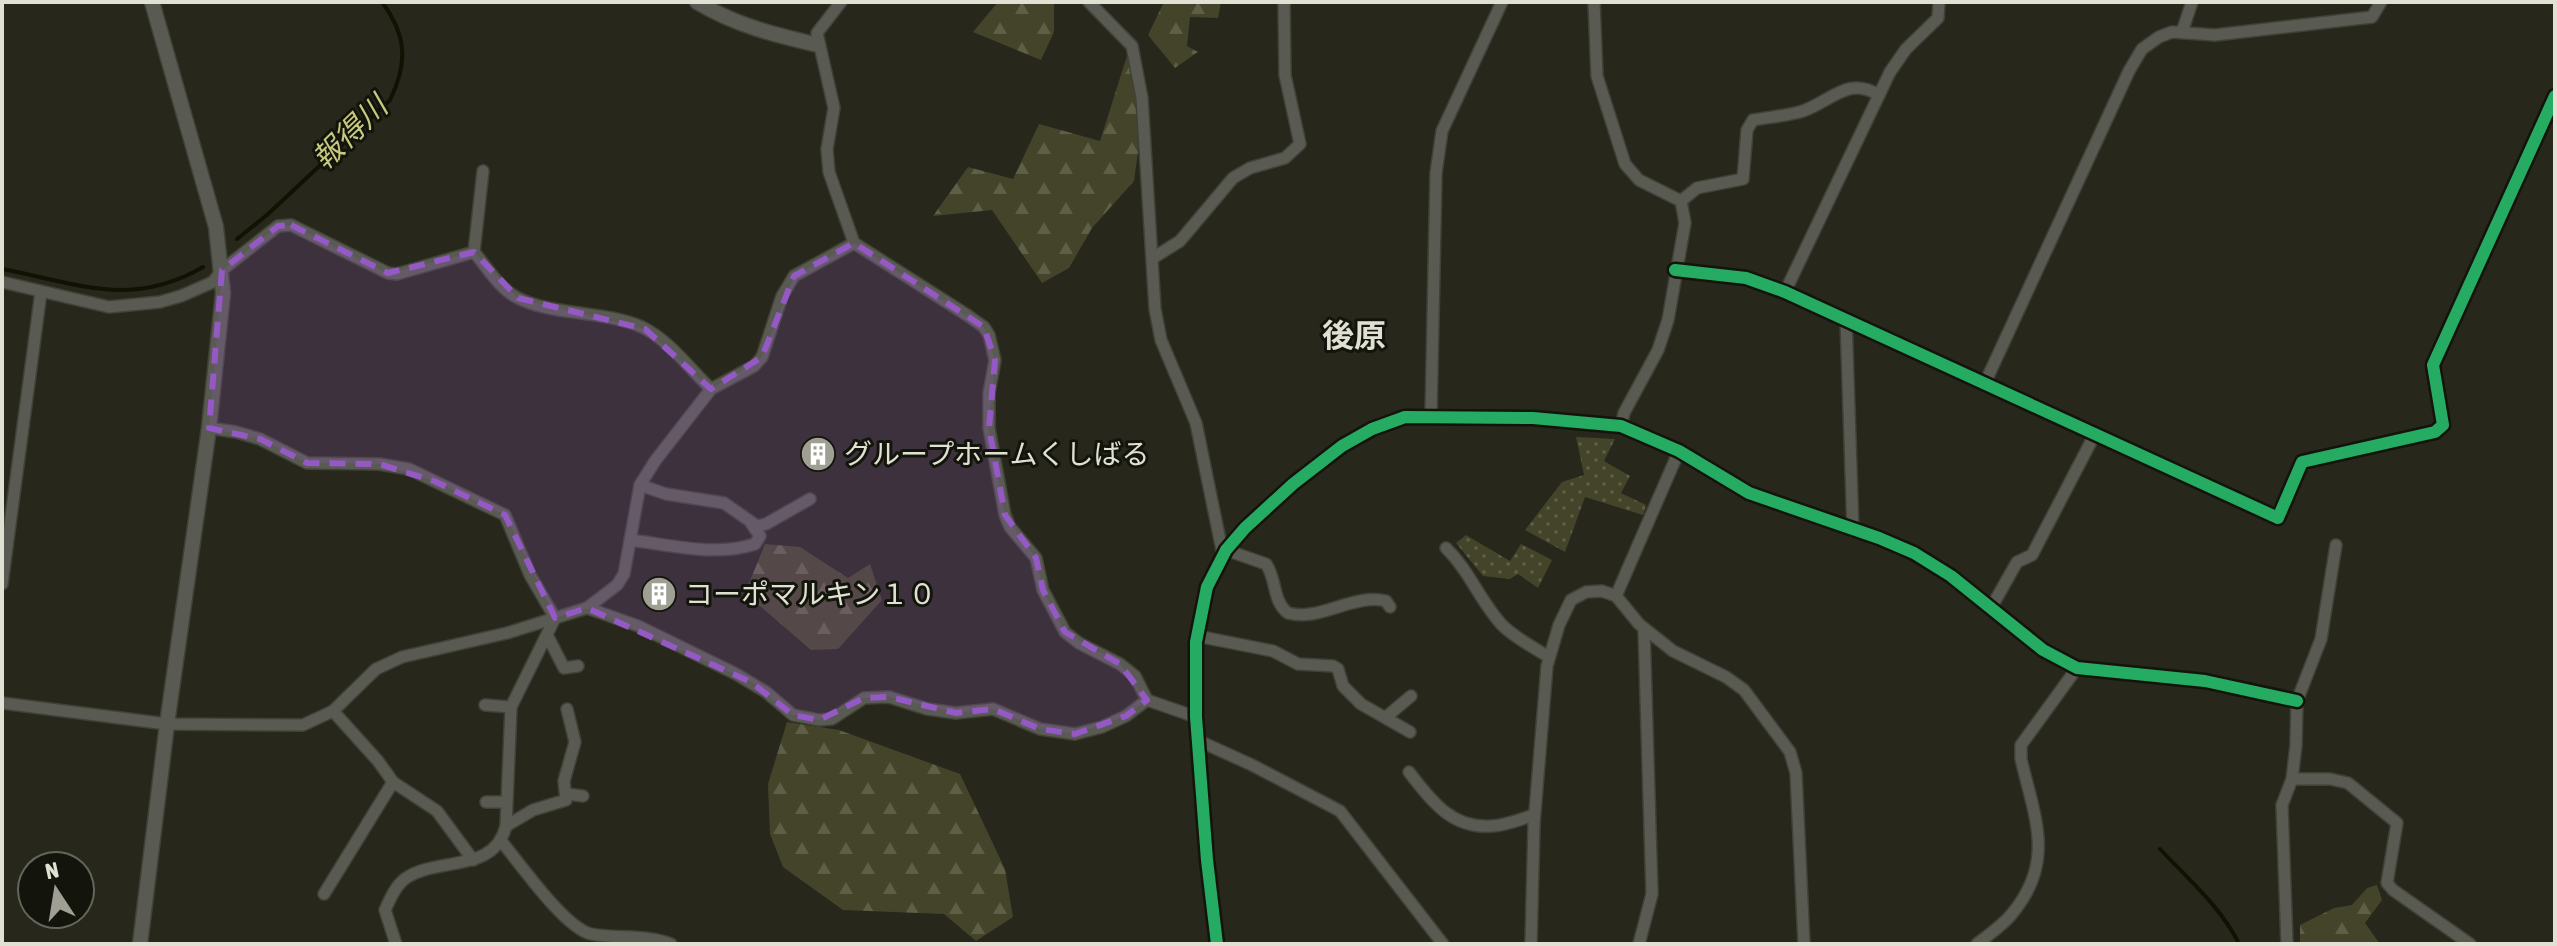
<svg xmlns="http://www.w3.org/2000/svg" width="2557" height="946" font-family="'Asap Condensed','Noto Sans JP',sans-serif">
<defs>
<pattern id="grass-dots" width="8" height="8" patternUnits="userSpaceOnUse" patternTransform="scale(2)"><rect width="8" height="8" fill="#44442a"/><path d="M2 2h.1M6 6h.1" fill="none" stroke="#5f5f48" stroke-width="1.8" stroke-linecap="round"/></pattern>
<pattern id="forest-firs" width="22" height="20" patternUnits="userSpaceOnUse" patternTransform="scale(2)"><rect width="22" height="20" fill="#44442a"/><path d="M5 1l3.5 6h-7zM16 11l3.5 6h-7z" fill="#5f5f48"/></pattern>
</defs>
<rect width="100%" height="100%" fill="#27271c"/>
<g fill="url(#grass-dots)">
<path d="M1576 437 1615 439 1604 461 1630 476 1621 493 1646 505 1643 515 1585 497 1565 552 1525 530 1562 482 1584 475Z"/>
<path d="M1466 535 1510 561 1521 544 1552 560 1538 588 1518 574 1510 579 1483 576 1456 543Z"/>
</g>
<g fill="url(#forest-firs)">
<path d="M998 2H1054V32L1041 60 973 32Z"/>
<path d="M1164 2H1221L1218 18 1190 17 1187 46 1198 52 1175 68 1148 35Z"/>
<path d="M1127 56 1137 99 1139 145 1134 181 1092 228 1069 268 1042 283 992 210 933 216 968 167 1013 179 1039 124 1100 141Z"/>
<path d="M765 544 800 547 848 578 870 564 882 600 838 649 811 650 745 593Z"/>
<path d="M787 722 839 730 960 774 1005 869 1013 917 976 941 944 914 843 910 783 867 770 834 768 784Z"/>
<path d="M2377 885 2382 900 2365 923 2380 944H2300V925L2334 908 2352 905 2367 888Z"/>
</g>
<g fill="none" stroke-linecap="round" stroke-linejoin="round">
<g stroke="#121203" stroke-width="4">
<path d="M237 239 267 215 390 100C408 63 407 36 382 2"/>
<path d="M2 269C77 283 131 309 203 267"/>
<path d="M2160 849C2187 878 2222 908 2239 944"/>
</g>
<g stroke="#414138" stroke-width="14">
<g id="minor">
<path d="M841 2 817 33 834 108 827 149 829 172 854 243 967 315 984 327 989 335 995 360 989 393V428L1005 515 1010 527 1036 558 1043 590 1065 632 1079 643 1120 664 1135 676 1147 700 1196 717"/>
<path d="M1089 2 1132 46 1142 98 1155 309 1161 340 1196 423 1223 555"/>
<path d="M1594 2 1597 76 1625 164 1639 180 1681 201"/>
<path d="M2182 32 2192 2"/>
<path d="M1681 201 1697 188 1743 179 1747 130 1753 120C1769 117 1787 116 1803 111 1833 100 1848 76 1879 95"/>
<path d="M474 252 483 171"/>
<path d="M1153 258 1180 241 1233 178 1250 168 1285 158 1300 144 1285 75 1284 2"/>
<path d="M1675 270 1746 278 1785 292 2278 518 2302 462 2435 432 2443 425 2433 365 2555 96"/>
<path d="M2 282 109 307 160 302 181 296 213 282 222 270 278 226 291 225 388 273 397 274 474 252C487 267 499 288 516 297 551 316 604 310 642 327 669 340 690 369 711 389"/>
<path d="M1785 292 1890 72 1906 49 1938 18 1939 2"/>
<path d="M1846 318 1853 531"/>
<path d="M1985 383 2129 71 2142 49 2159 37 2172 32 2215 35 2372 17 2381 2"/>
<path d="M1431 416 1436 173 1442 131 1502 2"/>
<path d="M1621 426 1624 413 1658 350 1668 320 1685 223 1681 201"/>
<path d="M209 428 236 432 260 439 307 463 379 464 409 469 505 515 530 575 555 618 511 707 506 826C494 874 439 856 406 878 396 885 390 899 385 910L396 944"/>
<path d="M640 485 666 494 724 503 757 526 766 524 810 499"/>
<path d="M630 540C671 545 715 557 755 544L760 536 751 523"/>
<path d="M1446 548C1469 570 1480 601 1502 625 1515 638 1533 647 1549 657"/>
<path d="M1226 550 1266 564C1277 579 1272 601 1288 613 1320 622 1353 593 1386 601L1390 607"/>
<path d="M2 584 41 292"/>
<path d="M1616 596 1679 451"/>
<path d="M587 608 638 626 736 674 766 692 793 715 819 720 832 719 864 698 889 697 927 709 956 713 993 709 1040 729 1075 734 1102 727 1126 716 1147 700"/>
<path d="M1991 608 2017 562 2032 555 2095 434"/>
<path d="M547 635 564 668 578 666"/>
<path d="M1197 636 1273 651 1298 664 1333 666 1338 669 1343 686 1361 704 1410 732"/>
<path d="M2 703 167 724 303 725 333 711 376 669 402 657 507 633 587 608 617 585 624 574 640 485 655 461 711 389 754 366 762 357 782 296 794 276 854 243"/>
<path d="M485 705 511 707"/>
<path d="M333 711 378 761 393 782 437 811 473 860"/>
<path d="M1386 717 1411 696"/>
<path d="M1197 740 1252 765 1340 811 1443 944"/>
<path d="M1409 772C1430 799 1451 829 1491 826 1505 826 1521 819 1534 815"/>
<path d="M2292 779H2330L2348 783 2397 823 2387 883 2393 890 2470 944"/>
<path d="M567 794 583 796"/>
<path d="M486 802H506"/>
<path d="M506 826 533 810 566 800 564 781 575 742 567 709"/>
<path d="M502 842C521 865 565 928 591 934 617 939 646 934 671 944"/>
<path d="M324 894 393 782"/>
<path d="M1217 944 1207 860 1196 717V642L1207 587 1226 550 1245 528 1293 484 1342 446 1372 429 1405 417 1533 418 1621 426 1679 451 1749 493 1879 538 1914 553 1951 576 2043 650 2077 668 2205 681 2297 701"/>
<path d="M1531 944 1534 824 1547 666 1559 625 1571 600 1586 592 1602 591 1616 596 1639 624 1673 651 1726 677 1744 690 1790 752 1796 773 1804 944"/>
<path d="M1639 944 1652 894 1644 629"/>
<path d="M1977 944C1988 935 2002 926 2011 915 2056 862 2035 819 2021 759V745L2077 668"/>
<path d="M2287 944 2282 805 2292 779 2296 745 2297 701 2321 639 2336 545"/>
</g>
</g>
<g stroke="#414138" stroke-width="17">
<g id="tertiary">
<path d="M697 2C735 25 775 35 818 45"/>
<path d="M140 944 167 724 209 428 223 293 216 227 152 2"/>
</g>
</g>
<use href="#minor" stroke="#595a51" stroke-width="11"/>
<use href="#tertiary" stroke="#595a51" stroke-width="14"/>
<g stroke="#13140b" stroke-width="17">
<g id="cycleway">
<path d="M1675 270 1746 278 1785 292 2278 518 2302 462 2435 432 2443 425 2433 365 2555 96"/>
<path d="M1217 944 1207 860 1196 717V642L1207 587 1226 550 1245 528 1293 484 1342 446 1372 429 1405 417 1533 418 1621 426 1679 451 1749 493 1879 538 1914 553 1951 576 2043 650 2077 668 2205 681 2297 701"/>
</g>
</g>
<use href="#cycleway" stroke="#26ab63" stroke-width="12"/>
</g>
<path fill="#9459c4" fill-opacity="0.2" stroke="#9459c4" stroke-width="6" stroke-dasharray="16 10" stroke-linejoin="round" d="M291 225 388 273 474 252 518 298 645 329 711 389 762 357 794 276 854 243 984 327 995 360 989 428 1005 515 1036 558 1043 590 1065 632 1120 664 1147 700 1126 716 1075 734 1040 729 993 709 956 713 889 697 864 698 819 720 793 715 751 682 587 608 555 618 505 515 434 481 379 464 307 463 260 439 209 428 222 270 278 226Z"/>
<defs>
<g id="building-disc" transform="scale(1.8)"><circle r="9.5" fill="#9fa093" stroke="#13140b"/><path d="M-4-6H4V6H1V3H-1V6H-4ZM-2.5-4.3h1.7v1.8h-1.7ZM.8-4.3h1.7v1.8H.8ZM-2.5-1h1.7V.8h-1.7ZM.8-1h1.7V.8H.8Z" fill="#fff"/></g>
</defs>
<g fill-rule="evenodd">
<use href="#building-disc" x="818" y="454"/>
<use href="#building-disc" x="659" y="594"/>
</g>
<g text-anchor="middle" stroke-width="6" stroke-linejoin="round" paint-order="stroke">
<g font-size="28" fill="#e0e1d3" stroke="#13140b" text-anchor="start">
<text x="844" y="464">グループホームくしばる</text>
<text x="685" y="604">コーポマルキン１０</text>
</g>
<g font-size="30" font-style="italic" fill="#c7c980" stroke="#13140b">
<text transform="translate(350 133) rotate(-44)" y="10">報得川</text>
</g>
<g font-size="32" font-weight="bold" fill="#e0e1d3" stroke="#13140b">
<text x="1354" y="347">後原</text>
</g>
</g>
<rect width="2557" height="946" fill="none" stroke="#e0e1d3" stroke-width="8"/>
<g transform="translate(56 890) rotate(348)"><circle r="38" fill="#13140b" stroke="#65665b" stroke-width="2"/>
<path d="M0-6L14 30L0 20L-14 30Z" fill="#9fa093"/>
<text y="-12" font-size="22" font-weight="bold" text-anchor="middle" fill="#e0e1d3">N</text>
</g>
</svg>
